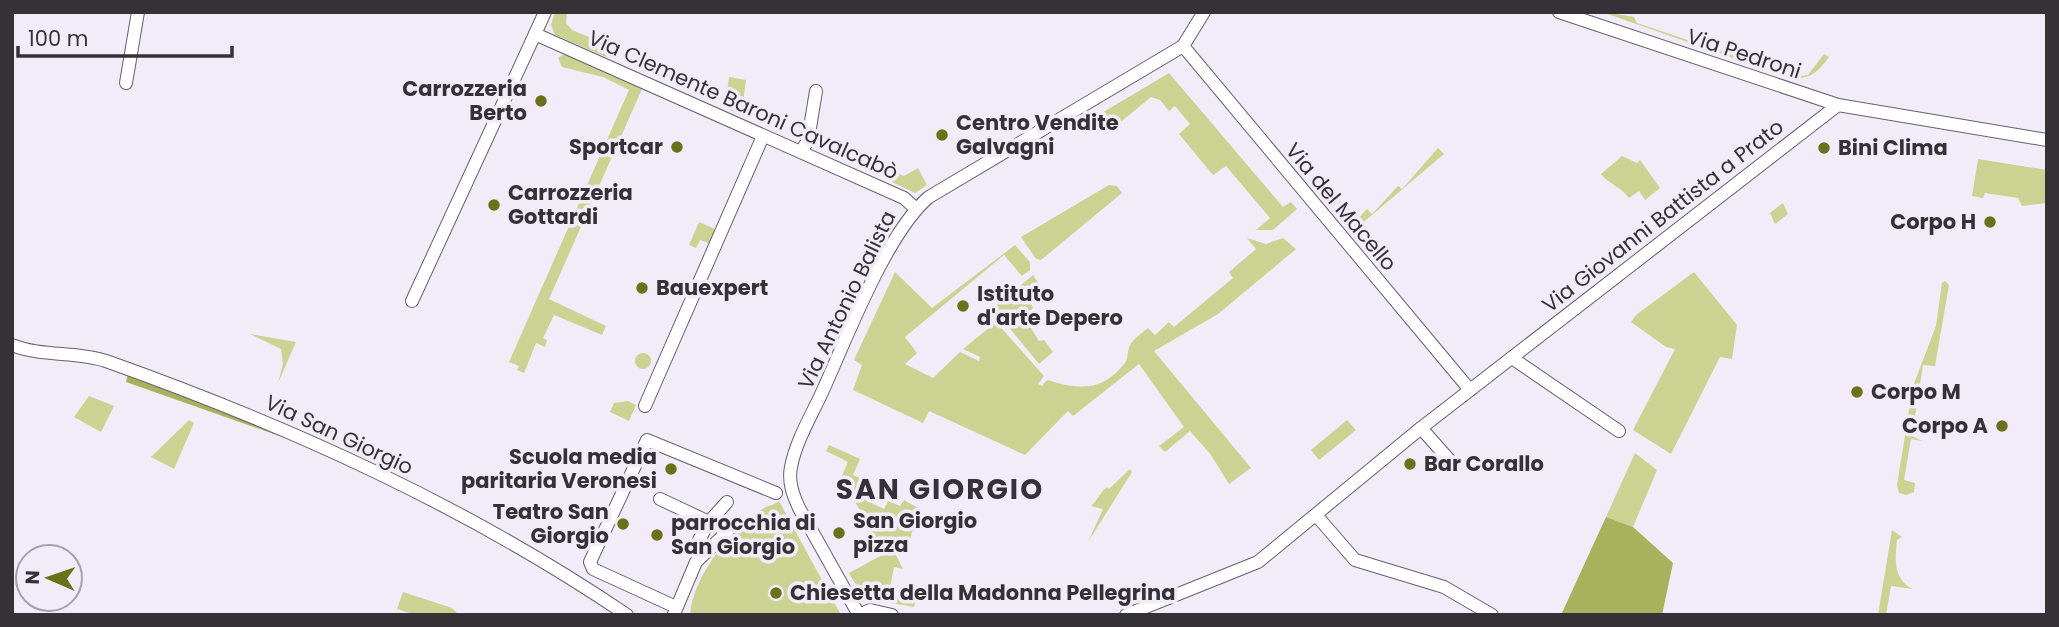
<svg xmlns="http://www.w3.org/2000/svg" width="2059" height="627" font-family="Poppins,sans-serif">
<rect width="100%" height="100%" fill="#f1ecf8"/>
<g fill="#cbd393">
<path d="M555 12H567L566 23 572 30 611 46 606 57 555 35 551 25Z"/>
<path d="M1602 12 1634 17 1637 23 1756 63 1767 58V70Z"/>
<path d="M564 54 642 89 549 299 606 326 602 335 554 315 543 338 547 340 545 347 536 343 524 373 517 370 519 366 509 362 629 90 603 77 562 67 558 58Z"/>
<path d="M1824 54 1829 57C1815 77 1804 82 1781 75L1782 72 1800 76 1808 75Z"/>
<path d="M1169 73 1283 207 1291 202 1297 209 1273 230H1256L1270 218 1226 166 1213 175 1179 134 1190 124 1175 106 1169 111 1160 100 1151 97 1106 134 1095 122V117Z"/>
<path d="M729 77 746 80 741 116 725 107Z"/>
<path d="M1438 148 1444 154 1353 231 1339 214 1344 209 1335 196 1358 219 1367 209 1372 214 1398 186 1402 189Z"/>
<path d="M1622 156 1637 163 1640 160 1660 188 1645 200 1639 191 1629 198C1621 187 1609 184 1601 174Z"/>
<path d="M1978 159 2047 170V203L2022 206 2018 198 1985 193 1983 198 1972 196Z"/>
<path d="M918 168 927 185 915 193 892 182 896 173 904 176Z"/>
<path d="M1109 185 1117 186 1122 193 1041 260 1036 259 1021 237Z"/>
<path d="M1783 203 1788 214 1775 224 1770 213Z"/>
<path d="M699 222 715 229 709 243 700 240 696 248 689 245Z"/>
<path d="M1247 238 1266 244 1283 238 1296 249 1218 314 1154 351 1251 468 1229 484 1211 455 1190 431 1165 452 1159 446 1184 427 1139 364 1073 416 1068 411 1025 455 929 411 923 423 853 390 862 365 854 360 895 272 932 308 1015 245 1030 262V270L1022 276 1004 255 905 337 917 353 905 364 933 378 960 352 979 361 980 357 963 349 996 322 1044 376 1038 384 1042 386 1047 380C1077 389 1101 393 1124 364 1128 360 1127 354 1129 348 1131 340 1141 334 1148 328L1155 335 1169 322 1174 327 1233 278 1229 272 1256 249Z"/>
<path d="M1694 272 1737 325 1732 359 1720 357 1671 454 1633 430 1675 349 1666 347 1631 322 1636 315Z"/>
<path d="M1033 275 1043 290 1030 301 1033 308 1024 317 1039 341 1044 340 1053 352 1039 364 993 308Z"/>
<path d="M1945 281 1949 285 1935 366 1923 365 1912 436 1922 441 1911 439 1904 480 1915 483 1914 492 1906 495 1899 493 1897 485 1913 386 1936 326 1942 283Z"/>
<path d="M250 334 296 342 278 383 283 364 281 349Z"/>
<circle cx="643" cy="361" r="8"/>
<path d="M89 396 114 406 101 432 74 417Z"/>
<path d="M628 401 636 405 629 421 610 412 614 403Z"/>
<path d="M189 420 194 423 174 469 151 457Z"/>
<path d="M1347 420 1356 430 1319 460 1311 450Z"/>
<path d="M829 445 860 459 853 475 862 479 858 489 867 494 865 500 884 509 888 501 900 506 904 500 918 508 910 540 895 547 890 538 879 543 841 478 848 462 826 451Z"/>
<path d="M1635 453 1657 470 1633 527 1606 517Z"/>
<path d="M1130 469 1132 472 1088 542 1103 509 1091 506C1098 500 1100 492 1107 487L1109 489Z"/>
<path d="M779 501 841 615H690C692 578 732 526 764 508 769 505 774 505 779 501Z"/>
<path d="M1892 530 1902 537 1897 540C1895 558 1893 580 1913 589L1891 586 1886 615H1878Z"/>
<path d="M893 549 903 569 894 567 889 594 916 600 914 607C885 601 864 603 849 573Z"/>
<path d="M403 592 452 608 459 615H416L397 609Z"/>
</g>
<g fill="#a8b15b">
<path d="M128 374 242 415 288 439 126 382Z"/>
<path d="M1606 517 1633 527 1673 563 1662 615H1561Z"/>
</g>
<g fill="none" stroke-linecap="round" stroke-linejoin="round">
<g stroke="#66616c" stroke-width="14">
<g id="street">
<path d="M545 12 535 34 904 198 915 208"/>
<path d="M1559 12 1838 105 2047 140"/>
<path d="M1183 46 1470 390"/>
<path d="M126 83 138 12"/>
<path d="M801 152 808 140 816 91"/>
<path d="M412 301 535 34"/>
<path d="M12 345C42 357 76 351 106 361 289 426 466 506 627 615"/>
<path d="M1512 358 1619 431"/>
<path d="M645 406 763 136"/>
<path d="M1421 428 1452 463"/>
<path d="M660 499 728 531 696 562 674 614"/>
<path d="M1316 515 1355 560 1444 587 1492 615"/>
<path d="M699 540 709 522 727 502"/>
<path d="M676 607 593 569 590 562 647 440 776 493"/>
<path d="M859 615 799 508C793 495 788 482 791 467 796 440 813 413 824 388 847 337 887 232 929 197L1183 46 1204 12"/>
<path d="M859 615 870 610 892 615"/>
<path d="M1126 615 1258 562 1421 428 1838 105"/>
</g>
</g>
<use href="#street" stroke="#fff" stroke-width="12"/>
</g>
<g fill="#6a7219" stroke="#f1ecf8" stroke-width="2.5">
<circle cx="541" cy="101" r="7"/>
<circle cx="942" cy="135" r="7"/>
<circle cx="677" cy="147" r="7"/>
<circle cx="1824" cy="148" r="7"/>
<circle cx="494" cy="205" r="7"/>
<circle cx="1990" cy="222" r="7"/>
<circle cx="642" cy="288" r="7"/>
<circle cx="963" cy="306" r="7"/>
<circle cx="1857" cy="392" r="7"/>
<circle cx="2002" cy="426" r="7"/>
<circle cx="1410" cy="464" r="7"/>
<circle cx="671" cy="469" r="7"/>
<circle cx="623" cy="524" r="7"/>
<circle cx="839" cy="533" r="7"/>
<circle cx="657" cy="535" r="7"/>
<circle cx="776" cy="593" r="7"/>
</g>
<g text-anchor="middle" stroke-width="7" stroke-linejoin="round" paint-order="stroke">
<g font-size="21" fill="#343237" stroke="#f1ecf8">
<text transform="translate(1744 54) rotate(18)" y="7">Via Pedroni</text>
<text transform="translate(743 105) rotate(24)" y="7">Via Clemente Baroni Cavalcabò</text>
<text transform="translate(1341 207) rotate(50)" y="7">Via del Macello</text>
<text transform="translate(1663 216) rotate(-38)" y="7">Via Giovanni Battista a Prato</text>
<text transform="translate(847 300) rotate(-64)" y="7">Via Antonio Balista</text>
<text transform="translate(339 435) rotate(25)" y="7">Via San Giorgio</text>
</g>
<g font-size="21" font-weight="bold" fill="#343237" stroke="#f1ecf8" text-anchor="start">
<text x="527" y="96" text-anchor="end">Carrozzeria<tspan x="527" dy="24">Berto</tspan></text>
<text x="956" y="130">Centro Vendite<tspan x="956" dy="24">Galvagni</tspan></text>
<text x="663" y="154" text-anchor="end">Sportcar</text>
<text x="1838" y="155">Bini Clima</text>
<text x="508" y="200">Carrozzeria<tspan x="508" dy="24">Gottardi</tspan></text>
<text x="1976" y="229" text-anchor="end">Corpo H</text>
<text x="656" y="295">Bauexpert</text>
<text x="977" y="301">Istituto<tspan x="977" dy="24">d'arte Depero</tspan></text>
<text x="1871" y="399">Corpo M</text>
<text x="1988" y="433" text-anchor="end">Corpo A</text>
<text x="657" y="464" text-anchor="end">Scuola media<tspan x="657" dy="24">paritaria Veronesi</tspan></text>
<text x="1424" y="471">Bar Corallo</text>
<text x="609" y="519" text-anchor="end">Teatro San<tspan x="609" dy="24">Giorgio</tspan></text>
<text x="853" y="528">San Giorgio<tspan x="853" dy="24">pizza</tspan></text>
<text x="671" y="530">parrocchia di<tspan x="671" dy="24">San Giorgio</tspan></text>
<text x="790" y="600">Chiesetta della Madonna Pellegrina</text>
</g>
<g font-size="28" font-weight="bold" letter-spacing="2" fill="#35313a" stroke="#f1ecf8">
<text x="940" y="499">SAN GIORGIO</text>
</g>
</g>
<rect width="2059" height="627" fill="none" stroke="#343237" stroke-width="28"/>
<g transform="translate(49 578) rotate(272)"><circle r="33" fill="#f1ecf8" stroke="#a5a2ab" stroke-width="2"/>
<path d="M0-5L12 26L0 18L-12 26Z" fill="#6a7219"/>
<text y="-10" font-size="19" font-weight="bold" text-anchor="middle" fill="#343237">N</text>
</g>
<path d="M18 46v10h214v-10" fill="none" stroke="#343237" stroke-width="3.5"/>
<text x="28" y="46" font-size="21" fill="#343237" stroke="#f1ecf8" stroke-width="5" paint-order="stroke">100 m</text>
</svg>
